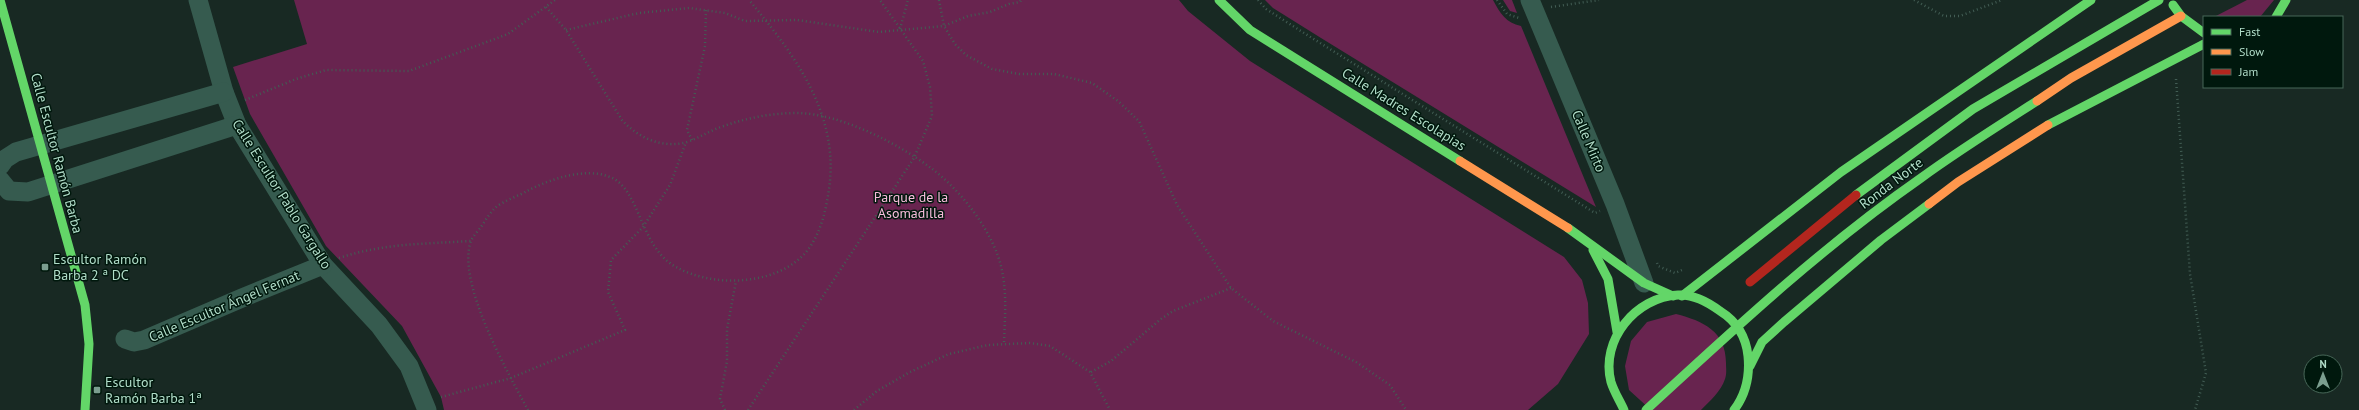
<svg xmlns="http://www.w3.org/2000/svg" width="2359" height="410" font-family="'PT Sans',sans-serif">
<rect width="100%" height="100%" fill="#182923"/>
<g fill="#68244f">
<path d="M294 0H1179L1188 11 1250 61 1564 257 1582 280 1588 303 1589 334 1558 384 1528 410H444L441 397 402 326 326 246 250 114 233 67 307 44Z"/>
<path d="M1265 0H1493C1500 13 1506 23 1521 26L1596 207 1321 38 1273 8Z"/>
<path d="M1503 0H1512L1517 13 1510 11Z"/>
<path d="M2247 0H2274L2260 17H2214Z"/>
<path d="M1676 314C1703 321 1726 331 1726 363 1726 368 1727 374 1725 379 1721 391 1710 401 1701 410H1651L1629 390 1625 366 1631 341 1647 322Z"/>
</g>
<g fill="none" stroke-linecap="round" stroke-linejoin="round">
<g stroke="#425d54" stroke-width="2.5" stroke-dasharray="1 3" stroke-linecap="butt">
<path d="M939 0 944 26 955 44 966 55 992 69 1019 74H1054L1092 83 1118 101 1139 121 1177 205 1231 288 1273 321 1356 362 1390 385 1406 410"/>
<path d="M1258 0 1266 9 1304 33 1595 213 1600 211"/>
<path d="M1497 0 1507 14 1519 18"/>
<path d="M1914 0 1944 16H1960L2002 0"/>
<path d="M546 7 566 30 622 120C638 138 663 149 687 142 699 138 709 131 721 127 746 118 771 113 798 113 841 114 897 143 931 168 959 189 986 223 998 256 1008 285 1005 314 1004 343"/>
<path d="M1551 7 1599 0"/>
<path d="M900 29 908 0"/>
<path d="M566 30 639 13 689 8 725 13 745 21 797 20 879 32 944 26 968 16 990 12 1009 4 1020 2 1021 0"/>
<path d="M2176 79 2190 274 2206 373 2195 410"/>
<path d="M245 100 296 79 326 70 409 71 508 34 555 0"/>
<path d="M692 140 687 130 705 46 706 10"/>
<path d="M339 258C385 243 424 244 471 241"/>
<path d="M1657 263 1658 266 1675 273 1682 270"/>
<path d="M1091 372 1111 361 1161 319 1173 311 1231 288"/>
<path d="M441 397 511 378 625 330 608 292 611 260 643 227 670 185 686 142"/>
<path d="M528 410C508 373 456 282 471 241 473 236 478 231 481 227 485 221 489 214 494 209 502 201 519 196 529 190 551 179 585 167 610 177 640 188 640 248 676 267 713 288 778 286 807 251 821 233 826 210 829 189 840 114 794 54 749 0"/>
<path d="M725 410 720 399 727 361V329L736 281"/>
<path d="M748 410 914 158 932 116 930 87 923 61 880 0"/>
<path d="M854 410 877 391 910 372 949 354 988 345 1030 343 1050 346 1090 372 1110 410"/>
</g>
<g stroke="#365b4f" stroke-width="19">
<path d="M198 0 224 92 237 125 323 265 379 325 409 366 427 410"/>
<path d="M1530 0 1615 204 1644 283"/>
<path d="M0 166 5 159 16 152 224 92"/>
<path d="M0 180 9 191 28 192 237 125"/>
<path d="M125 339 134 342 144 340 242 298 323 265"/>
</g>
<g stroke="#63d668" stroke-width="9">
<path d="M0 0 85 305 89 344 85 410"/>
<path d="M1219 0 1250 30 1460 161"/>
<path d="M2173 5 2181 16 2204 33"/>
<path d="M2276 17 2286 0"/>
<path d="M2048 125 2204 44"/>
<path d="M1856 195 1973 109 2159 0"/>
<path d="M1568 228 1644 283 1673 296"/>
<path d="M1593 250 1608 279 1617 332"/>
<path d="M1682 296 1841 172 2091 0"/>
<path d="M1750 366 1762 342 1784 322 1881 240 1929 204"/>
<path d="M1624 410C1620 401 1614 392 1611 382 1600 340 1636 297 1678 295 1694 294 1708 302 1720 311 1736 321 1746 337 1748 356 1750 376 1746 394 1734 410"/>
<path d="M1646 410C1734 329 1822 247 1921 178 1958 151 1998 126 2037 101"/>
</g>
<g stroke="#ff974d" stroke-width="9">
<path d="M2037 101 2071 78 2181 16"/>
<path d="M1460 161 1568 228"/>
<path d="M1929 204 1958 182 2048 125"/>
</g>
<path stroke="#b3261e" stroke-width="9" d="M1750 282 1856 195"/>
</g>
<g fill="#7b9e8f" stroke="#00180d" stroke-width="1.5">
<rect x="41" y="263" width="8" height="8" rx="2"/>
<rect x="93" y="386" width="8" height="8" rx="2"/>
</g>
<g text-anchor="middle" stroke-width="3" stroke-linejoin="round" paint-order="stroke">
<g font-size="14" fill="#b1ddc9" stroke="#00180d">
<text transform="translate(1404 109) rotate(32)" y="5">Calle Madres Escolapias</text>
<text transform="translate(1589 141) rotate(67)" y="5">Calle Mirto</text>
<text transform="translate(57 153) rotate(75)" y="5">Calle Escultor Ramón Barba</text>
<text transform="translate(1891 183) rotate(-37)" y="5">Ronda Norte</text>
<text transform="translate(282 194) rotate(58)" y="5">Calle Escultor Pablo Gargallo</text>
<text transform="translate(224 306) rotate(-23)" y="5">Calle Escultor Ángel Fernat</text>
</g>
<g font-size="14" fill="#f8bcdc" stroke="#00180d">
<text x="911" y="202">Parque de la<tspan x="911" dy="16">Asomadilla</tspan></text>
</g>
<g font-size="14" fill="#b1ddc9" stroke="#00180d" text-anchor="start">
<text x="53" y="264">Escultor Ramón<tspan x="53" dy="16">Barba 2 ª DC</tspan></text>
<text x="105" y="387">Escultor<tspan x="105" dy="16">Ramón Barba 1ª</tspan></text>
</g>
</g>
<rect x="2203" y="16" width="140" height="72" fill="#00180d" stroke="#476758"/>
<rect x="2211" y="29" width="20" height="6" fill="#63d668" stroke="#476758"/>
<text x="2239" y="36" font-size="12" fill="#b1ddc9">Fast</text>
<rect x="2211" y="49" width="20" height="6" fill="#ff974d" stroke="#476758"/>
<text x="2239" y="56" font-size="12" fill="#b1ddc9">Slow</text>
<rect x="2211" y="69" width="20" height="6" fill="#b3261e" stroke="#476758"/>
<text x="2239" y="76" font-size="12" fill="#b1ddc9">Jam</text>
<g transform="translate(2323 374)"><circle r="19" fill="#00180d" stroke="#476758"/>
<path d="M0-3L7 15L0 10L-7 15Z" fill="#7b9e8f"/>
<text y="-6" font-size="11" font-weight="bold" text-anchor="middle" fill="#b1ddc9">N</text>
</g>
</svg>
